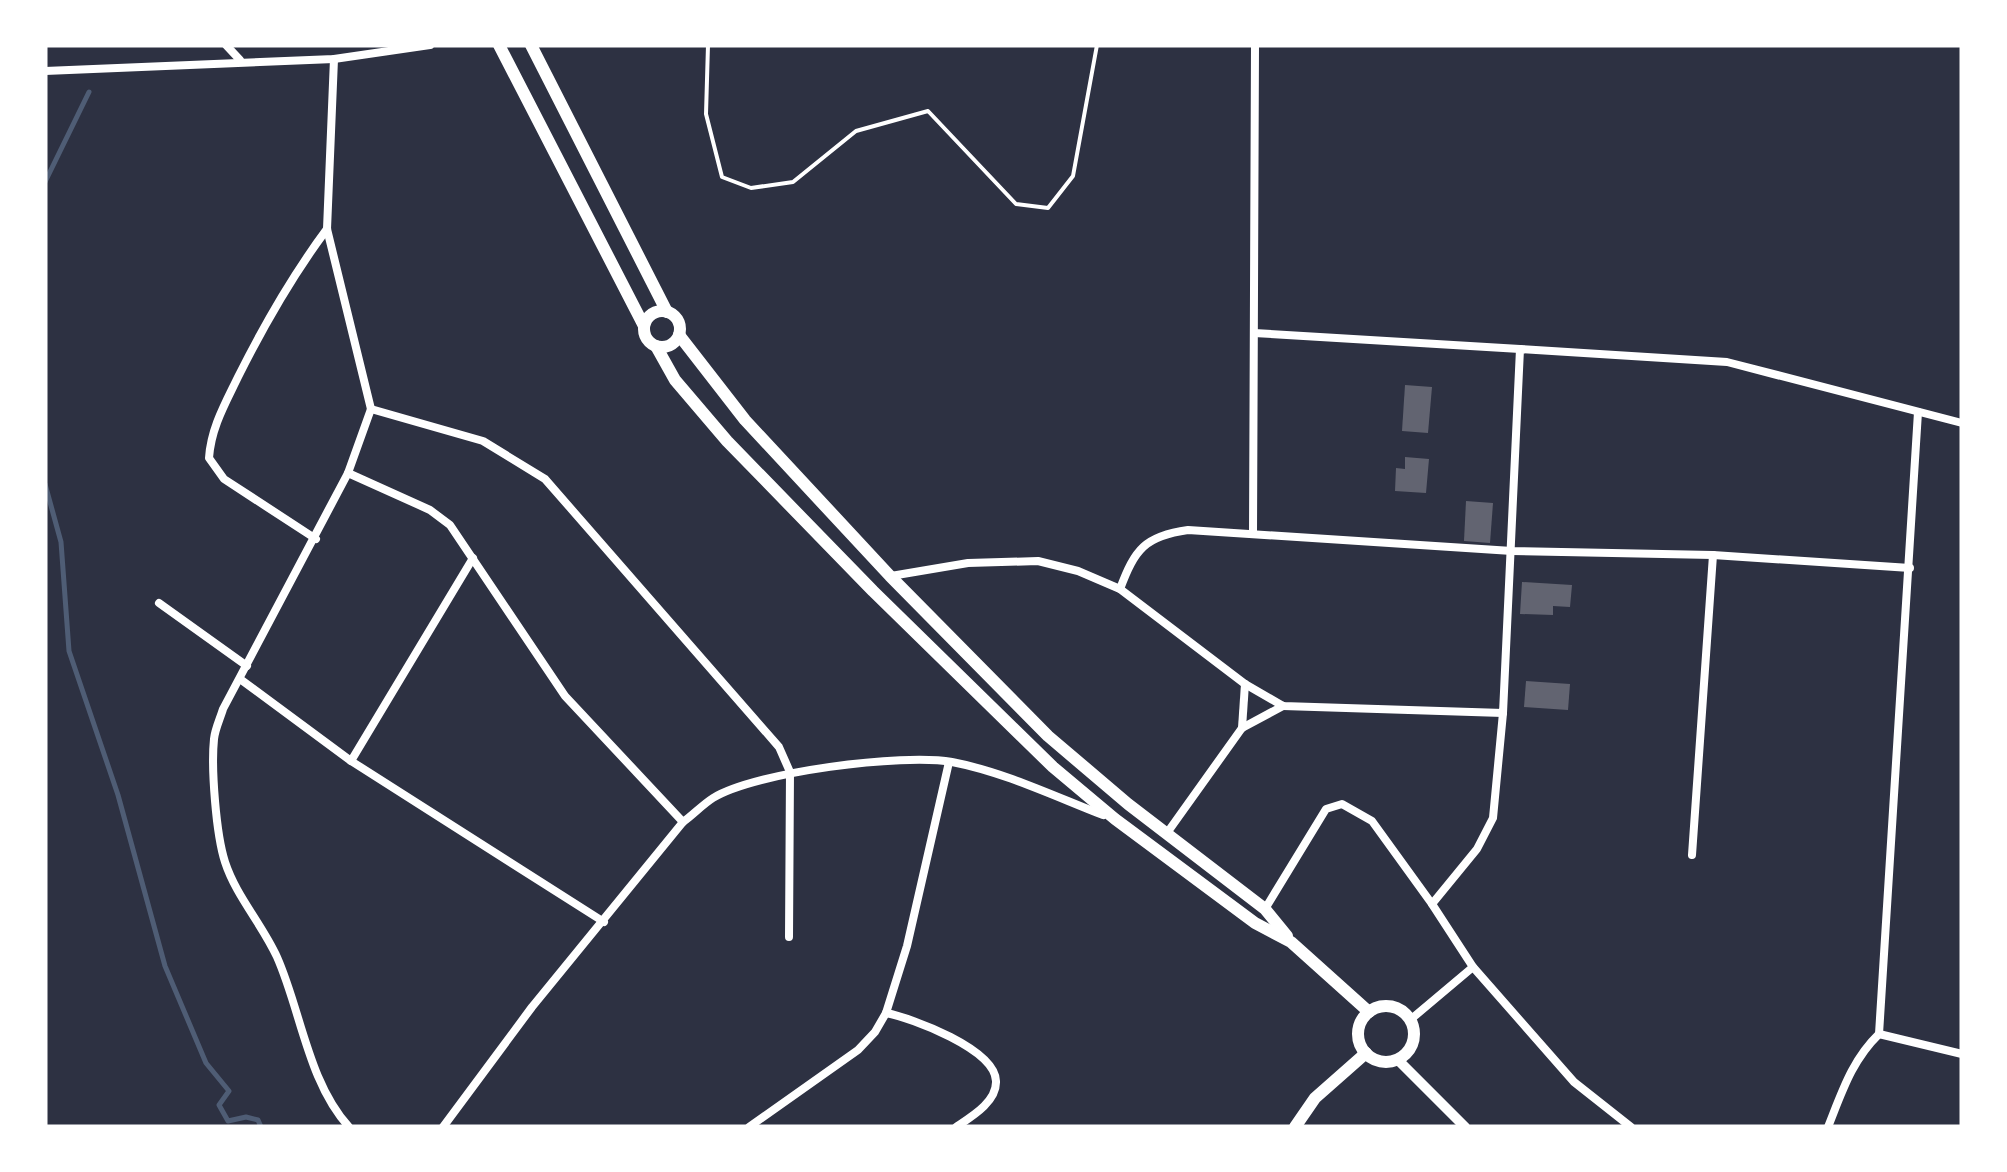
<svg xmlns="http://www.w3.org/2000/svg" width="2007" height="1172" font-family="Mulish,sans-serif">
<rect width="100%" height="100%" fill="#2d3142"/>
<g fill="none" stroke-linecap="round" stroke-linejoin="round">
<g stroke="#4f5d75" stroke-width="5">
<path d="M45 182 89 92"/>
<path d="M45 484 61 542 69 651 118 795 165 966 206 1063 229 1091 219 1105 228 1121 246 1117 258 1120 261 1127"/>
</g>
</g>
<g fill="#626471">
<path d="M1405 385 1432 387 1428 433 1402 431Z"/>
<path d="M1405 457 1429 459 1426 493 1395 491 1396 468 1405 469Z"/>
<path d="M1466 501 1493 503 1490 543 1464 541Z"/>
<path d="M1522 582 1572 585 1570 607 1553 606V615L1520 614Z"/>
<path d="M1526 681 1570 684 1568 710 1524 707Z"/>
</g>
<g fill="none" stroke-linecap="round" stroke-linejoin="round">
<path stroke="#fff" stroke-width="4" d="M708 45 706 114 722 177 751 188 793 182 856 131 928 111 1016 204 1048 208 1073 176 1097 45"/>
<g stroke="#fff" stroke-width="8">
<path d="M226 45 240 60"/>
<path d="M334 59 327 229 371 409"/>
<path d="M45 71 334 59 430 45"/>
<path d="M1254 333 1520 349"/>
<path d="M371 409 483 441 545 479 779 747 790 772 789 937"/>
<path d="M348 473 430 510 450 525 565 696 683 822"/>
<path d="M1253 534 1255 45"/>
<path d="M316 539 224 479 209 458C211 428 225 404 238 377 264 325 292 276 327 229"/>
<path d="M891 576 968 563 1038 561 1078 571 1120 589 1245 684 1283 706 1503 713 1520 349 1727 362 1962 423"/>
<path d="M1120 589C1135 549 1145 536 1188 530L1512 551 1713 555 1910 568"/>
<path d="M159 603 247 666"/>
<path d="M240 679 351 761 604 922"/>
<path d="M1503 713 1493 818 1477 849 1432 904 1473 967 1574 1082 1631 1127"/>
<path d="M1242 728 1245 684"/>
<path d="M351 761 473 558"/>
<path d="M1167 833 1242 728 1283 706"/>
<path d="M1692 855 1713 555"/>
<path d="M1265 909 1326 809 1342 804 1372 821 1432 904"/>
<path d="M886 1013C912 1018 995 1049 996 1081 997 1102 971 1117 956 1127"/>
<path d="M1410 1020 1473 967"/>
<path d="M1879 1034 1962 1054"/>
<path d="M349 1127C308 1082 301 1011 277 957 262 924 236 896 225 862 216 834 211 768 214 739 215 729 220 719 223 709L348 473 371 409"/>
<path d="M443 1127 532 1007 683 822C693 815 702 805 713 798 755 772 903 753 952 762 1004 772 1054 796 1103 815"/>
<path d="M749 1127 858 1050 875 1032 886 1013 907 946 949 762"/>
<path d="M1828 1127C1842 1092 1852 1060 1879 1034L1918 412"/>
</g>
<path stroke="#fff" stroke-width="10" d="M1398 1060 1465 1127"/>
<g stroke="#fff" stroke-width="12">
<path d="M499 45 644 326"/>
<path d="M531 45 667 312"/>
<circle cx="662" cy="329" r="18"/>
<path d="M679 335 745 420 890 576 1048 736 1128 804 1265 909 1287 936"/>
<path d="M656 346 675 380 727 441 873 591 1053 767 1115 819 1255 923 1291 942 1369 1012"/>
<circle cx="1386" cy="1034" r="28"/>
<path d="M1295 1127 1315 1098 1366 1053"/>
</g>
</g>
<rect width="2007" height="1172" fill="none" stroke="#ffffff" stroke-width="95"/>
</svg>
